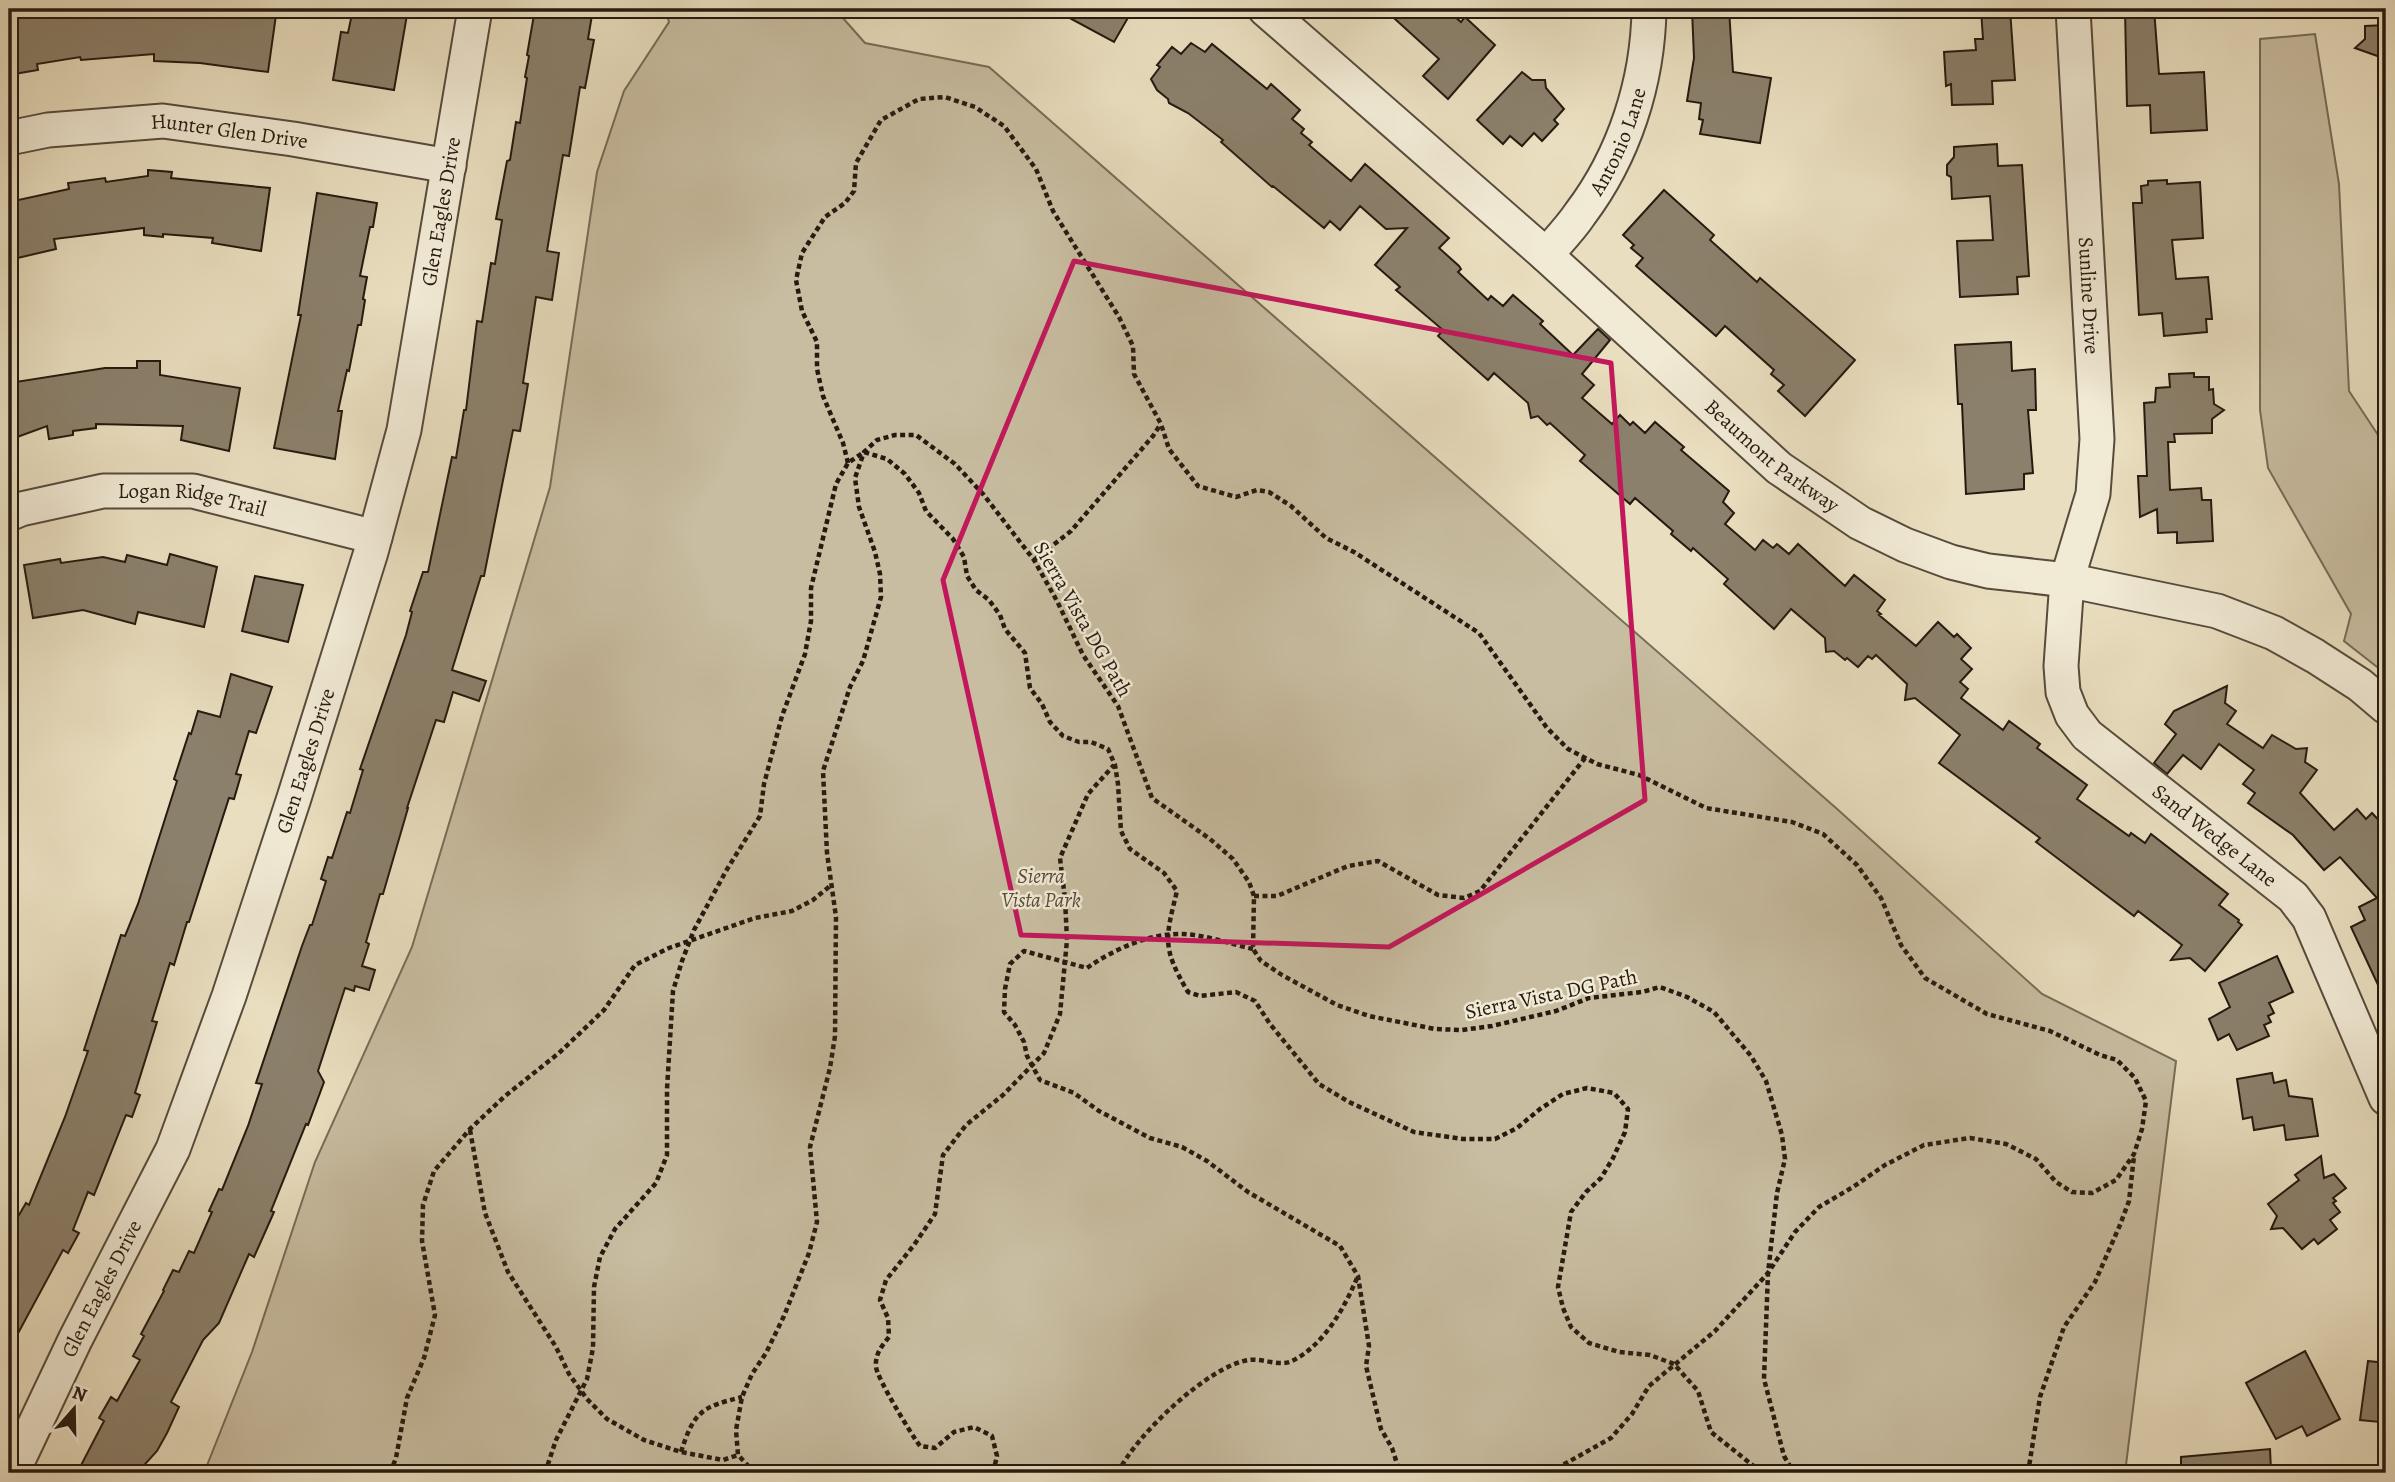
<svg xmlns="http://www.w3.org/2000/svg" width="2395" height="1482" font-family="Alegreya,serif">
<rect width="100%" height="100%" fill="#e9debf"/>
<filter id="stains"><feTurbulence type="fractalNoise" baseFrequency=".00286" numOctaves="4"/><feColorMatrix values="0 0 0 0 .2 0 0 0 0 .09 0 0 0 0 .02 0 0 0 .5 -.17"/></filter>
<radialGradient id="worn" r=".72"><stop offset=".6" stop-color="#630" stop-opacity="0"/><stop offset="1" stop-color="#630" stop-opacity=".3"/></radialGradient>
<g fill="#c8bda1" stroke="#776c58" stroke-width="2">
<path d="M665 9H835L865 43 989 67 1836 808 2042 994 2176 1061 2125 1473H204L252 1352 315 1162 412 947 550 487 597 172 624 91 669 22Z"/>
<path d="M2315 34 2339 184 2349 391 2386 447V674L2344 641 2351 614 2268 468 2260 410V39Z"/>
</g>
<g fill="#8b806b" stroke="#261a10" stroke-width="2">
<path d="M9 9H225L276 15 268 72 200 63 154 61V54L81 60 80 57 37 64 38 70 14 74 9 43Z"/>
<path d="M353 9H408L394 90 333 80 341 32 348 33Z"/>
<path d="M535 9H593L588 39 594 40 585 88 580 87 569 156 563 155 547 251 559 253 552 300 536 297 523 383 528 384 520 431 513 430 484 576H481L452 670 486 681 479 701 453 692 444 722 436 720 407 808H408L383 894H380L366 942 369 944 362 966 375 970 369 990 355 986 354 991 345 988 318 1071 324 1082 308 1125 306 1124 271 1211 274 1212 254 1257 249 1254 219 1323 203 1340 171 1402 179 1407 167 1433 157 1451 137 1473H77L104 1421 99 1418 111 1397 117 1401 140 1360 133 1356 144 1336 141 1334 164 1291 163 1290 173 1270 179 1272 189 1251 194 1253 212 1212 209 1211 219 1189 222 1190 248 1126 262 1084 256 1083 302 946 310 925H312L326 881 321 879 328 857 332 858 347 812 350 813 363 770 360 769 406 635 412 612 410 611 423 572H428L452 457 456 458 464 410H466L477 321 482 322 491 263 495 264 502 220 496 219 507 161 510 160 516 122 520 123 527 78 525 77 529 56 527 55Z"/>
<path d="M1053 9H1133L1114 42Z"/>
<path d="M1384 9H1446L1461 22 1465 17 1495 45 1448 99 1423 76 1439 59Z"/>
<path d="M1692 9H1729L1733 72 1771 78 1760 143 1700 134 1703 120 1699 119 1701 103 1687 101 1694 58Z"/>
<path d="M1981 9H2010L2015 80 1992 81 1993 104 1952 105 1951 84 1946 86 1944 52 1976 50 1975 39H1983Z"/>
<path d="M2125 9H2154L2159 74 2204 72 2207 130 2151 133 2150 105 2127 106Z"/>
<path d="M2386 25V59L2355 48 2365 39V26Z"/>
<path d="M1191 43 1205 52 1212 44 1267 89 1271 84 1300 110 1292 119 1304 129 1301 133 1312 142 1309 145 1351 181 1365 164 1395 190 1449 238 1439 248 1459 266 1461 269 1458 272 1488 300 1491 296 1503 306 1513 295 1543 321 1540 324 1573 355 1598 329 1610 340 1582 374 1594 385 1582 398 1612 424 1620 415 1630 425 1633 422 1645 433 1655 422 1684 447 1681 450 1729 491 1723 502 1734 513 1725 524 1755 550 1763 540 1773 548 1777 544 1789 554 1798 544 1845 586 1854 575 1885 600 1877 611 1881 614 1879 615 1916 646 1938 622 1954 637 1957 634 1971 648 1961 659 1972 669 1960 682 1968 689 1961 698 2003 730 2009 721 2040 744 2037 748 2087 785 2077 799 2129 836 2131 833 2145 843 2151 834 2228 894 2219 905 2239 920 2238 922 2242 925 2205 971 2190 958 2171 960 2182 945 2138 911 2134 916 2036 842 2040 838 1939 763 1960 735 1915 698 1905 700 1907 684 1876 655 1872 659 1868 656 1858 667 1847 658 1845 660 1834 651 1826 652 1825 638 1791 609 1774 629 1724 584 1728 579 1693 548 1691 551 1671 534 1673 531 1635 498 1630 504 1580 461 1585 455 1550 423 1547 425 1538 416 1531 418 1528 403 1494 373 1488 380 1438 336 1443 330 1396 290 1400 287 1375 265 1407 228 1386 229 1360 206 1340 230 1330 221 1324 228 1273 186 1272 187 1221 142 1223 140 1188 113 1169 103 1168 99 1157 90 1151 79 1160 67 1157 65 1172 47 1181 54Z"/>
<path d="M1522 72 1532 80H1545L1546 88 1564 109 1554 120 1558 124 1542 141 1534 133 1522 146 1510 136 1503 144 1477 120Z"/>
<path d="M1997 144 1998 166 2022 165 2029 276 2017 277 2018 294 1960 297 1957 241 1993 240 1990 196 1952 199 1951 177 1947 175V165L1954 157V147Z"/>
<path d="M148 170 172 172 171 178 270 188 261 251 212 243 213 238 163 234V237L144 235V228L54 239 56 249 9 260V202L69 189 68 183 105 178 106 182 148 176Z"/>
<path d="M2167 180V184L2200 182 2203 238 2172 240 2176 279 2208 277 2212 319H2206L2207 332 2164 336 2162 313 2139 315 2133 203H2142L2141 186 2148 185V181Z"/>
<path d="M1664 190 1714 235 1710 240 1757 282 1760 278 1855 360 1805 416 1778 391 1784 385 1771 374 1774 370 1725 326 1716 336 1636 266 1643 258 1631 248 1634 245 1623 235Z"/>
<path d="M317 193 377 203 373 227H370L360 276 367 277 363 299 365 300 361 325H358L349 371 347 370 338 411H342L335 459 274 448 301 315H298Z"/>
<path d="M2011 342 2012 371 2035 369 2036 410H2028L2033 473 2024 474V489L1966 494 1962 404H1958L1955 345Z"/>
<path d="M137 361H160V375L240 388 229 451 181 440 183 426 96 424V428L73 431V435L49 439 47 426 9 440V383L105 368H137Z"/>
<path d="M2194 373V377H2209V390L2213 389 2214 404 2224 410 2212 419V433L2174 434 2175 442H2168L2170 490 2201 488 2202 500H2211L2213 541 2177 543V532L2158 533 2157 509 2140 517 2138 476H2147L2144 403 2155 402 2156 388 2170 387 2169 374Z"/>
<path d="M170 554 217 567 204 627 138 612 135 624 83 610 33 618 24 565 60 559 61 563 103 557 125 562 127 555 167 565Z"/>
<path d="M255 576 303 585 288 642 242 631Z"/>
<path d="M231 674 272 687 256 733 249 731 236 774 241 775 234 799 229 798 189 922H187L174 965 170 963 152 1021 157 1022 135 1093 140 1095 132 1117 126 1115 94 1195 88 1192 73 1230 79 1233 68 1253 63 1250 9 1350V1232L26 1203 29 1205 65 1117 88 1051 84 1050 121 935 125 936 138 904 177 781 174 779 189 733 191 734 198 711 220 717Z"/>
<path d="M2227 686 2225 703 2236 711 2227 724 2263 748 2272 735 2296 749 2307 748 2305 762 2317 770 2300 793 2334 830 2357 809 2366 819 2372 813 2386 828V1002L2351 927 2365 920 2359 907 2377 898 2340 857 2324 870 2293 835 2248 803 2255 793 2243 784 2254 770 2219 744 2201 769 2183 755 2167 774 2154 763 2176 734 2165 724 2174 711Z"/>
<path d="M2277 956 2293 992 2269 1003 2274 1013 2268 1016 2271 1022 2264 1025 2269 1036 2237 1050 2229 1034 2218 1040 2209 1019 2230 1007 2219 983Z"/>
<path d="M2272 1073 2274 1083 2286 1080 2289 1096 2312 1099 2318 1136 2286 1140 2284 1125 2254 1130 2252 1117 2243 1119 2237 1079Z"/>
<path d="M2321 1156 2324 1178 2334 1174 2346 1188 2333 1198 2336 1201 2333 1203 2340 1212 2330 1220 2337 1229 2318 1244 2314 1239 2302 1249 2283 1228 2271 1229 2277 1216 2268 1204 2299 1180 2295 1175Z"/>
<path d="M2305 1351 2340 1419 2307 1436 2302 1426 2276 1439 2246 1383Z"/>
<path d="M2368 1361 2386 1363V1419L2380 1418V1422L2360 1420Z"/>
<path d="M2270 1449 2271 1470 2258 1471 2259 1473H2181V1457Z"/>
</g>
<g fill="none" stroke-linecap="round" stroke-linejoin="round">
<g stroke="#574b3c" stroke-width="37">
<g id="minor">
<path id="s1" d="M1265 9 1546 255 1779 468 1860 523 1905 545 1951 562 1988 571 2067 580 2217 611 2274 633 2315 656 2360 685 2386 707"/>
<path id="s2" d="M2073 9 2097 439 2093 494 2067 580 2061 666 2063 692 2072 715 2087 735 2293 897 2309 918 2386 1098"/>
<path id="s3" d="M9 138 48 130 163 121 293 139 449 166"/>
<path id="s4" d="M1546 255C1557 242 1570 229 1580 214 1624 156 1648 82 1649 9"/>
<path id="s5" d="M9 514 21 509 103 491H193L375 537"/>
<path id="s6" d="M12 1473 75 1340 173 1149 229 996 294 798 371 552 404 430 475 9"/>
</g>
</g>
<g stroke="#261a10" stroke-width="4.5" stroke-dasharray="5 3.5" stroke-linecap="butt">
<path d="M848 463 843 443 823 396 817 369V342L802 311 796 280 802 253 825 217 845 203 854 191 856 163 881 120 919 99 945 97 975 107 1004 126 1036 169 1053 211 1119 317 1133 346 1134 374 1161 424 1169 449 1198 486 1236 497 1257 490 1269 492 1291 506 1326 538 1354 552 1479 633 1547 728 1568 749 1597 764 1639 775 1706 808 1792 822 1823 834 1857 865 1881 898 1901 945 1925 978 1987 1014 2050 1031 2100 1055 2117 1060 2135 1078 2146 1101 2142 1129 2134 1154 2116 1180 2092 1193 2072 1192 2056 1182 2036 1159 2006 1144 1970 1138 1924 1145 1885 1165 1853 1187 1819 1207 1795 1232 1768 1273 1715 1331 1649 1386 1632 1414 1611 1438 1561 1466 1558 1473"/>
<path d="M1034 560 1071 531 1153 436 1160 425"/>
<path d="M1254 896H1277L1348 866 1378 861 1438 895 1464 898 1480 891 1585 758"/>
<path d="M1253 949C1231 944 1206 935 1183 934 1150 933 1114 949 1087 968L1024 951 1010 964 1005 989 1004 1012 1015 1025 1024 1042 1027 1056 1040 1080 1074 1093 1099 1111 1150 1138 1182 1147 1207 1161 1248 1192 1340 1246 1358 1276 1369 1346 1366 1366 1381 1429 1392 1448 1400 1473"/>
<path d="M470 1130 485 1213 508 1272 556 1347 569 1374 587 1399 607 1419 644 1440 681 1452 723 1460 738 1455"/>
<path d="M681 1452C694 1411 702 1407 742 1397"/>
<path d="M390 1473 396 1458 407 1398 424 1358 435 1315 422 1241 423 1205 434 1171 470 1129 505 1096 559 1053 604 1010 635 965 669 948 755 918 792 911 813 900 830 886"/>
<path d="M545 1473 556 1440 587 1379 593 1348 594 1287 600 1257 615 1229 656 1183 667 1155V1089L673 991 682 961 694 930 726 871 760 816 764 784 782 716 805 654 811 621V588L836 484 848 463 864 452 887 459 905 474 919 493 926 511 953 539 964 557 967 576 976 590 989 600 1000 615 1005 629 1025 653 1030 688 1042 704 1050 722 1063 736 1079 742H1091L1108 749 1115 765 1118 784 1121 831 1130 849 1164 873 1177 891C1165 939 1162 948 1188 992L1200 996 1236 992 1255 1001 1270 1024 1319 1084 1349 1102 1414 1132 1463 1139H1495L1517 1128 1540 1109 1563 1094 1587 1088 1614 1093 1628 1109 1625 1132 1613 1158 1601 1178 1586 1192 1571 1212 1558 1287 1563 1308 1571 1327 1589 1343 1619 1352 1650 1355 1674 1364 1698 1391 1711 1432 1756 1468 1758 1473"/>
<path d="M755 1473 738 1455 736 1430 742 1397 752 1374 766 1353 784 1316 809 1253 817 1222 810 1147 830 1068 835 1036 836 917 827 853 823 771 850 687 863 661 881 597 880 574 875 552 859 507 855 478 864 452 877 440 895 435H916L955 464 983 494 1034 560 1057 601 1083 655 1118 706 1152 798 1210 839 1233 859 1249 882 1254 896 1253 949 1261 961 1282 975 1337 1005 1369 1016 1435 1029 1462 1030 1492 1026 1556 1011 1589 998 1642 992 1660 987 1687 997 1714 1012 1751 1056 1766 1081 1782 1135 1785 1159 1777 1193 1768 1273 1764 1379 1784 1456 1794 1473"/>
<path d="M993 1473 997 1456 992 1436 974 1427 954 1432 935 1448 920 1446C911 1434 877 1378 876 1367 875 1354 881 1347 889 1337L888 1318 880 1300 886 1280 914 1245 935 1214 943 1155 966 1125 1003 1095 1044 1053 1060 1014 1067 940 1065 899 1060 858 1088 794 1114 765"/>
<path d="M1118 1473C1134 1437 1209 1365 1249 1360 1262 1358 1280 1367 1292 1361 1323 1346 1344 1309 1357 1278"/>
<path d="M2028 1473 2040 1397 2064 1327 2095 1282 2120 1225 2129 1201 2134 1156"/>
</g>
<use href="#minor" stroke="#f1ead5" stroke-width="33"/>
</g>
<path fill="none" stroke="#c2185b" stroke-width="5" stroke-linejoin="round" d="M1074 261 1611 363 1645 800 1389 947 1021 935 943 580Z"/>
<g text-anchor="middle" stroke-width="5" stroke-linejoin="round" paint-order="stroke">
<g font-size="21" fill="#261a10" stroke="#f1ead5">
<text dy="7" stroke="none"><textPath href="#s3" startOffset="222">Hunter Glen Drive</textPath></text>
<text dy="7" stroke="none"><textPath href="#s4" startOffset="136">Antonio Lane</textPath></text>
<text dy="7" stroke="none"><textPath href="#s6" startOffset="1339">Glen Eagles Drive</textPath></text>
<text dy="7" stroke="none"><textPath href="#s2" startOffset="287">Sunline Drive</textPath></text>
<text dy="7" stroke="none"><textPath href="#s1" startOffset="676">Beaumont Parkway</textPath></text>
<text dy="7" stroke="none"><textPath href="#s5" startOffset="187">Logan Ridge Trail</textPath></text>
<text transform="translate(1083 619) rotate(60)" y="7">Sierra Vista DG Path</text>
<text dy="7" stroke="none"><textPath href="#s6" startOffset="772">Glen Eagles Drive</textPath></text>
<text dy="7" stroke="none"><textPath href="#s2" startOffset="900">Sand Wedge Lane</textPath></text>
<text transform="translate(1551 994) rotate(-12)" y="7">Sierra Vista DG Path</text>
<text dy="7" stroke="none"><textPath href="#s6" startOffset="205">Glen Eagles Drive</textPath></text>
</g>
<g font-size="21" font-style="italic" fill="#574b3c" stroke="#f1ead5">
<text x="1041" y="883">Sierra<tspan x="1041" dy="24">Vista Park</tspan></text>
</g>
</g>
<rect width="2395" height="1482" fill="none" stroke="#e9debf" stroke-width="35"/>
<rect x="10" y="10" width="2374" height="1461" fill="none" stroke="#261a10" stroke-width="3.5"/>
<rect x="18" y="18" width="2360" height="1447" fill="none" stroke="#261a10" stroke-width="2"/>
<g transform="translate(74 1409) rotate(20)" stroke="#f1ead5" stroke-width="5" paint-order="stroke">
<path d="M0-5L12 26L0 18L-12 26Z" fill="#261a10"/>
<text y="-10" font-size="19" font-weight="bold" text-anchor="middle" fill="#261a10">N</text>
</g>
<rect width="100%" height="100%" filter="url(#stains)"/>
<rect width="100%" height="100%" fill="url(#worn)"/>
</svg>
